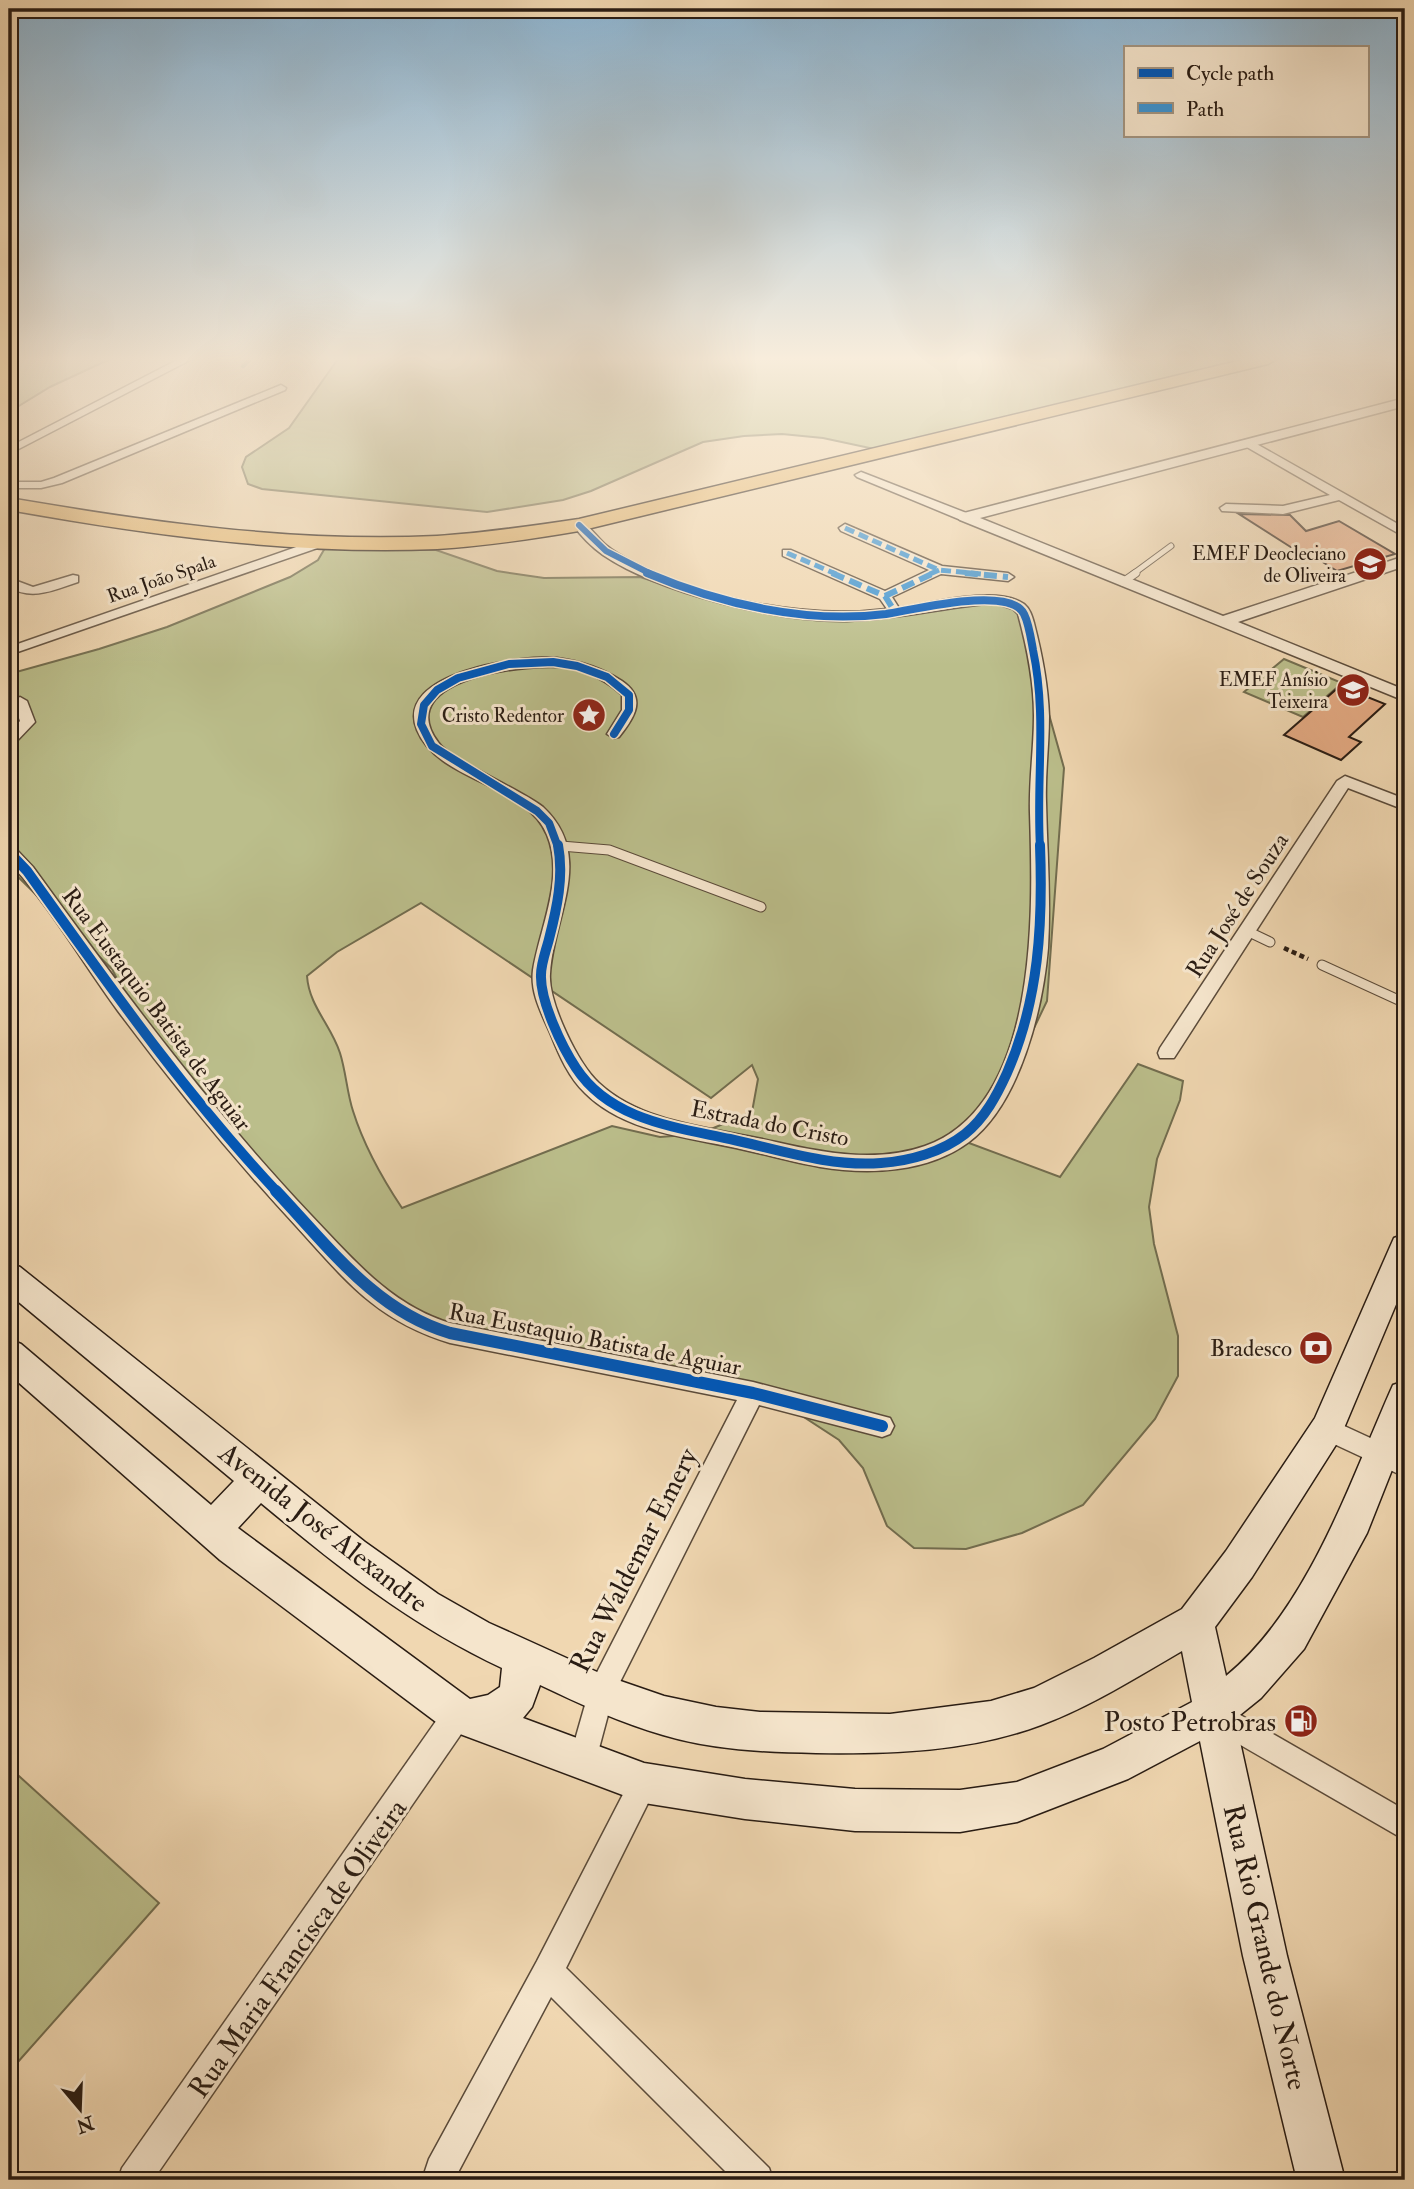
<svg xmlns="http://www.w3.org/2000/svg" width="1414" height="2189" font-family="'IM FELL Double Pica',serif">
<rect width="100%" height="100%" fill="#f0d7b1"/>
<filter id="stains"><feTurbulence type="fractalNoise" baseFrequency=".00286" numOctaves="4"/><feColorMatrix values="0 0 0 0 .2 0 0 0 0 .09 0 0 0 0 .02 0 0 0 .5 -.17"/></filter>
<radialGradient id="worn" r=".72"><stop offset=".6" stop-color="#630" stop-opacity="0"/><stop offset="1" stop-color="#630" stop-opacity=".3"/></radialGradient>
<g fill="#bbbe8b" stroke="#726d4f" stroke-width="2" fill-rule="evenodd">
<path d="M9 359H110L50 387 9 412Z"/>
<path d="M338 359H1257L879 450 823 438 782 434 744 436 703 442 591 491 563 500 487 512 262 489 248 484 242 467 246 457 289 428Z"/>
<path d="M325 548 436 550 497 571 544 578 640 577 716 601 825 612 883 613 992 602 1018 604 1064 768 1047 1001 1001 1097 961 1140 1060 1177 1138 1064 1183 1081 1180 1100 1157 1159 1149 1207 1154 1244 1178 1336V1376L1155 1419 1083 1505 1022 1533 966 1549 914 1548 887 1526 863 1468 839 1440 796 1412 411 1320 165 1072 112 969 9 868V674L99 649 167 627 290 577 318 560ZM421 903 711 1098 752 1065 758 1079 752 1112 699 1134 660 1137 612 1126 402 1208C382 1178 364 1146 353 1111 347 1093 346 1072 340 1053 331 1025 309 1006 307 976L337 952Z"/>
<path d="M1284 659 1342 683 1303 717 1244 692Z"/>
<path d="M9 1767 159 1903 9 2072Z"/>
</g>
<g fill="none" stroke-linecap="round" stroke-linejoin="round">
<path stroke="#707975" stroke-width="4.5" d="M243 366 250 359"/>
</g>
<g fill="#e4aa83" stroke="#291c13" stroke-width="2">
<path d="M1239 514 1290 515 1306 531 1339 521 1395 554 1337 571 1305 551 1300 553Z"/>
<path d="M1340 686 1385 704 1349 737 1361 742 1341 760 1284 735Z"/>
</g>
<g fill="none" stroke-linecap="round" stroke-linejoin="round">
<g stroke="#5b4b3a" stroke-width="7">
<path id="service-far2" d="M1133 574 1171 546"/>
</g>
<g stroke="#5b4b3a" stroke-width="9">
<g id="service-far1">
<path d="M1123 582 1136 573"/>
<path d="M561 846 570 847"/>
</g>
</g>
<g stroke="#5b4b3a" stroke-width="11">
<g id="service">
<path d="M561 846 609 850 761 907"/>
<path d="M1247 931 1270 942"/>
<path d="M1322 965 1405 1003"/>
</g>
</g>
<g stroke="#5b4b3a" stroke-width="3">
<g id="minor">
<path d="M179 359H192L9 454V447Z"/>
<path d="M281 385 286 388 285 390 62 483 41 488H9V482H41L54 478Z"/>
<path d="M1245 442H1253L1405 528V537L1339 500 1283 514 1222 511 1220 508 1226 504 1283 506 1330 495 1245 446Z"/>
<path d="M861 472 969 514 971 517 961 520 857 477 855 475Z"/>
<path d="M579 521C590 525 598 539 607 546 615 553 625 558 635 563 707 600 807 619 887 609L880 599 783 556V550H791L885 591 929 570 841 531 839 528 845 524 942 566 1008 573 1014 577 1008 581 941 574 892 597 899 608C930 603 998 585 1024 604 1030 609 1032 616 1034 623 1042 654 1048 685 1049 716 1049 745 1045 773 1046 802 1047 851 1051 899 1048 948 1043 1008 1020 1104 969 1142 927 1173 869 1175 820 1167 792 1162 764 1154 736 1148 686 1137 624 1132 585 1093 569 1078 559 1055 551 1035 542 1014 530 993 533 970 540 927 565 878 547 835 526 783 438 782 417 730 393 672 522 655 557 658 580 661 602 668 622 681 647 698 635 717 619 737L614 738 607 734 622 710V695C608 682 589 672 570 668 533 662 390 677 438 742 450 760 520 789 543 807 596 856 553 917 550 974 548 1002 578 1064 599 1083 644 1125 718 1128 776 1142 824 1153 877 1163 925 1146 1040 1105 1033 910 1030 813 1029 780 1034 748 1034 716 1034 681 1027 647 1018 614L1013 609 995 603C946 607 897 620 847 621 778 622 661 594 603 555 592 547 581 536 573 525Z"/>
<path d="M325 537 329 538V544L9 655V647Z"/>
<path d="M73 575 78 576V582C54 590 32 601 9 587V578L33 587Z"/>
<path d="M20 697 27 701 35 722 14 744 9 745V733L20 721 13 701Z"/>
<path d="M1345 776 1405 799V810L1348 788 1174 1058H1160L1158 1053 1160 1048 1337 781Z"/>
<path d="M9 847 15 848 33 867C120 987 207 1105 309 1213 351 1257 390 1305 450 1323L753 1382 890 1418 894 1426 890 1434 882 1437 759 1405 613 1696 593 1771 583 1775 573 1771 569 1761 591 1684 737 1400 450 1343C377 1321 346 1281 297 1227 233 1158 174 1086 118 1011 82 962 50 906 9 862Z"/>
<path d="M1327 1418 1405 1454V1477L1319 1437 1315 1429 1319 1421Z"/>
<path d="M458 1700 468 1704 472 1714 468 1724 153 2180H118L122 2168 448 1704Z"/>
<path d="M1216 1701 1405 1810V1840L1206 1725 1202 1715 1206 1705Z"/>
<path d="M644 1769 654 1773 658 1783 566 1968 769 2168 773 2180H734L551 1997 454 2180H428L425 2171 429 2159 537 1961 634 1773Z"/>
</g>
</g>
<g stroke="#5b4b3a" stroke-width="3">
<path id="tertiary" d="M1405 398V406L980 518 1223 616 1405 556V566L1238 622 1405 690V701L960 520 957 517 960 514Z"/>
</g>
<g stroke="#291c13" stroke-width="3">
<path id="secondary" d="M1405 1234V1283L1339 1440 1252 1577 1215 1627 1226 1676C1309 1608 1350 1481 1393 1385L1405 1381V1437L1367 1533 1304 1649 1261 1698 1235 1719 1287 1956 1345 2180H1297L1243 1956 1200 1741 1128 1779 1017 1822 960 1832 855 1831 745 1819 644 1803 444 1728 220 1560 9 1374V1339L21 1344 211 1505 234 1481 9 1294V1263L20 1267 365 1542 438 1594 489 1623 606 1676 664 1696 716 1707 760 1712 890 1714 991 1701 1034 1688 1094 1658 1182 1609 1226 1551 1315 1418 1390 1247 1394 1238ZM261 1503C338 1567 410 1625 502 1668L500 1687 488 1695 470 1699 246 1534 238 1528ZM1182 1651 1192 1702 1103 1749 1017 1782 960 1790 855 1789 745 1779 644 1763 523 1718 532 1707 540 1685C580 1704 621 1723 663 1735 713 1750 764 1752 816 1753 891 1754 969 1752 1041 1725 1090 1707 1137 1677 1182 1651Z"/>
</g>
<g stroke="#291c13" stroke-width="3">
<path id="trunk" d="M1246 359H1277L1268 364 579 531C532 539 485 546 437 549 293 555 150 535 9 510V498C150 522 293 543 437 536 485 533 532 526 579 519Z"/>
</g>
<path stroke="#291c13" stroke-width="4.5" stroke-dasharray="5 3.5" stroke-linecap="butt" d="M1284 948 1308 959"/>
<use href="#service-far2" stroke="#f5e5cc" stroke-width="5"/>
<use href="#service-far1" stroke="#f5e5cc" stroke-width="7"/>
<use href="#service" stroke="#f5e5cc" stroke-width="9"/>
<use href="#minor" fill="#f5e5cc" fill-rule="evenodd"/>
<use href="#tertiary" fill="#f5e5cc" fill-rule="evenodd"/>
<use href="#secondary" fill="#f5e5cc" fill-rule="evenodd"/>
<use href="#trunk" fill="#e8bc78" fill-rule="evenodd"/>
<g stroke="#3c94d3" stroke-width="5" stroke-dasharray="10 5" stroke-linecap="butt">
<path d="M845 528 939 570 982 574"/>
<path d="M787 553 836 574"/>
<path d="M930 574 939 570"/>
</g>
<g stroke="#3c94d3" stroke-width="6" stroke-dasharray="13 6" stroke-linecap="butt">
<path d="M832 573 885 596 895 612"/>
<path d="M965 573 1008 577"/>
<path d="M885 596 934 573"/>
</g>
<g stroke="#f5e5cc" stroke-width="9">
<path id="cycleway-far3" d="M579 525 606 551 651 574"/>
</g>
<g stroke="#f5e5cc" stroke-width="11">
<g id="cycleway-far2">
<path d="M647 573C720 604 806 624 886 614 913 610 1010 585 1024 614 1029 624 1031 639 1033 650 1047 715 1036 781 1040 847"/>
<path d="M558 847 549 823 537 811 432 746 421 724 424 705 437 690 458 678 509 664 553 662 577 666 607 677 629 695V710L614 734"/>
</g>
</g>
<g stroke="#f5e5cc" stroke-width="14">
<g id="cycleway-far1">
<path d="M558 845C564 876 557 908 549 939 546 951 541 963 541 975 540 1001 562 1047 576 1068 610 1120 675 1127 730 1139 780 1150 830 1167 881 1163 910 1161 942 1152 965 1134 985 1118 997 1095 1007 1073 1039 1000 1043 924 1040 845"/>
<path d="M9 852 27 871C106 981 184 1093 278 1193"/>
</g>
</g>
<g stroke="#f5e5cc" stroke-width="17">
<path id="cycleway" d="M276 1191C328 1246 375 1311 450 1333L753 1393 882 1426"/>
</g>
<use href="#cycleway-far3" stroke="#0057b8" stroke-width="6"/>
<use href="#cycleway-far2" stroke="#0057b8" stroke-width="8"/>
<use href="#cycleway-far1" stroke="#0057b8" stroke-width="10"/>
<use href="#cycleway" stroke="#0057b8" stroke-width="12"/>
</g>
<linearGradient id="sky" x2="0" y2="1"><stop stop-color="#8bb5d4"/><stop offset="0.54" stop-color="#f8eddc"/><stop offset="1" stop-color="#f8eddc" stop-opacity="0"/></linearGradient>
<rect width="1414" height="665" fill="url(#sky)"/>
<defs>
<g id="school-disc" transform="scale(1.75)"><circle r="9.5" fill="#8f2418" stroke="#f5e5cc"/><path d="M0-5L7-2L0 1L-7-2ZM-4 1L0 2.5L4 1V4Q0 6-4 4Z" fill="#fff"/></g>
<g id="sight-disc" transform="scale(1.75)"><circle r="9.5" fill="#8f2418" stroke="#f5e5cc"/><path d="M0-6L1.8-2.2L6-1.7L2.9 1.2L3.7 5.4L0 3.3L-3.7 5.4L-2.9 1.2L-6-1.7L-1.8-2.2Z" fill="#fff"/></g>
<g id="bank-disc" transform="scale(1.75)"><circle r="9.5" fill="#8f2418" stroke="#f5e5cc"/><path d="M-6-4H6V4H-6ZM0-2.3a2.3 2.3 0 1 0 0 4.6a2.3 2.3 0 1 0 0-4.6Z" fill="#fff"/></g>
<g id="fuel-disc" transform="scale(1.75)"><circle r="9.5" fill="#8f2418" stroke="#f5e5cc"/><path d="M-5.5-6h7V0h2V4h1.3V-2.5L3-4.5l.8-.8L6-3V5H2.5V1h-1V6h-7ZM-4.2-4.7v3.2H.2V-4.7Z" fill="#fff"/></g>
</defs>
<g fill-rule="evenodd">
<use href="#school-disc" x="1370" y="564"/>
<use href="#school-disc" x="1353" y="690"/>
<use href="#sight-disc" x="589" y="715"/>
<use href="#bank-disc" x="1316" y="1348"/>
<use href="#fuel-disc" x="1301" y="1721"/>
</g>
<g text-anchor="middle" stroke-width="6" stroke-linejoin="round" paint-order="stroke">
<g font-size="19" fill="#291c13" stroke="#f5e5cc" text-anchor="end">
<text x="1346" y="560">EMEF Deocleciano<tspan x="1346" dy="22">de Oliveira</tspan></text>
<text x="1328" y="686">EMEF Anísio<tspan x="1328" dy="22">Teixeira</tspan></text>
<text x="564" y="722">Cristo Redentor</text>
</g>
<g font-size="19" fill="#291c13" stroke="#f5e5cc">
<text transform="translate(161 578) rotate(-19)" y="7">Rua João Spala</text>
</g>
<g font-size="23" fill="#291c13" stroke="#f5e5cc">
<text transform="translate(1237 905) rotate(-57)" y="8">Rua José de Souza</text>
<text transform="translate(157 1009) rotate(53)" y="8">Rua Eustaquio Batista de Aguiar</text>
<text transform="translate(770 1123) rotate(11)" y="8">Estrada do Cristo</text>
<text transform="translate(595 1339) rotate(11)" y="8">Rua Eustaquio Batista de Aguiar</text>
</g>
<g font-size="23" fill="#291c13" stroke="#f5e5cc" text-anchor="end">
<text x="1292" y="1356">Bradesco</text>
</g>
<g font-size="28" fill="#291c13" stroke="#f5e5cc">
<text transform="translate(324 1527) rotate(38)" y="10">Avenida José Alexandre</text>
<text transform="translate(633 1560) rotate(-63)" y="10">Rua Waldemar Emery</text>
<text transform="translate(1266 1947) rotate(77)" y="10">Rua Rio Grande do Norte</text>
<text transform="translate(297 1948) rotate(-55)" y="10">Rua Maria Francisca de Oliveira</text>
</g>
<g font-size="28" fill="#291c13" stroke="#f5e5cc" text-anchor="end">
<text x="1276" y="1731">Posto Petrobras</text>
</g>
</g>
<rect width="1414" height="2189" fill="none" stroke="#f0d7b1" stroke-width="35"/>
<rect x="10" y="10" width="1393" height="2168" fill="none" stroke="#291c13" stroke-width="3.5"/>
<rect x="18" y="18" width="1379" height="2154" fill="none" stroke="#291c13" stroke-width="2"/>
<rect x="1124" y="46" width="245" height="91" fill="#f5e5cc" stroke="#a39582" stroke-width="2"/>
<rect x="1138" y="68" width="35" height="10" fill="#0057b8" stroke="#a39582" stroke-width="2"/>
<text x="1186" y="80" font-size="21" fill="#291c13">Cycle path</text>
<rect x="1138" y="103" width="35" height="10" fill="#3c94d3" stroke="#a39582" stroke-width="2"/>
<text x="1186" y="116" font-size="21" fill="#291c13">Path</text>
<g transform="translate(80 2109) rotate(161)" stroke="#f5e5cc" stroke-width="5" paint-order="stroke">
<path d="M0-5L12 26L0 18L-12 26Z" fill="#291c13"/>
<text y="-10" font-size="19" font-weight="bold" text-anchor="middle" fill="#291c13">N</text>
</g>
<rect width="100%" height="100%" filter="url(#stains)"/>
<rect width="100%" height="100%" fill="url(#worn)"/>
</svg>
